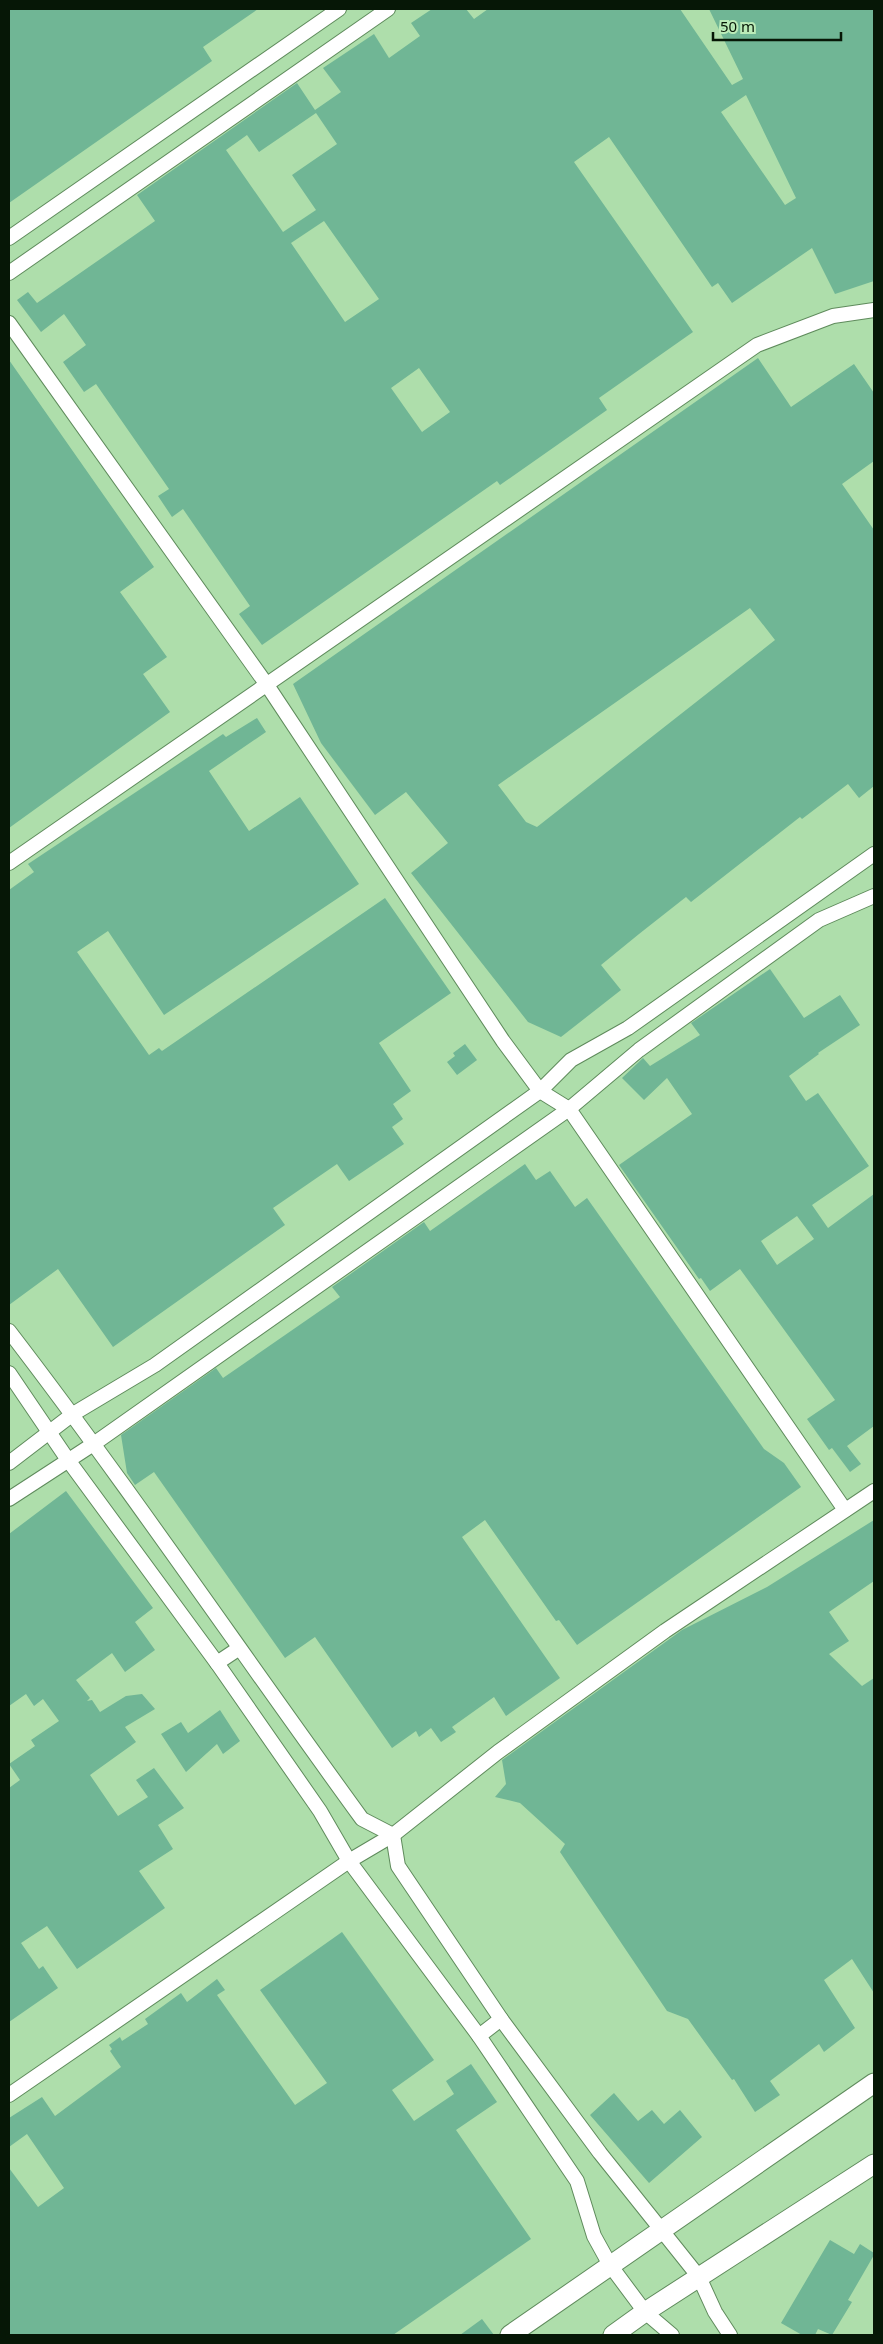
<svg xmlns="http://www.w3.org/2000/svg" width="883" height="2344" font-family="'Noto Sans',sans-serif">
<rect width="100%" height="100%" fill="#aedeab"/>
<g fill="#70b695" fill-rule="evenodd">
<path d="M9 9H258L203 47 212 61 9 203Z"/>
<path d="M432 9H466L474 19 488 9H680L732 85 743 79 709 9H874V281L835 294 812 248 732 303 718 283 712 287 609 137 574 162 693 332 599 398 607 410 500 485 497 481 262 645 239 614 250 606 183 509 172 517 158 496 169 489 96 384 84 392 63 362 86 345 64 314 41 332 17 300 28 292 37 303 155 221 137 195 297 83 315 110 341 92 323 68 374 34 389 58 420 36 411 23ZM746 95 796 198 785 205 721 112ZM316 113 337 144 292 175 316 210 283 232 226 150 247 135 259 152ZM324 221 379 299 345 322 291 243ZM419 368 450 412 422 432 391 388Z"/>
<path d="M758 358 791 407 854 364 874 393V461L842 484 874 530V786L859 798 848 784 802 819 800 817 691 902 686 897 639 934 601 965 621 990 561 1037 528 1022 411 873 448 843 406 792 375 815 321 743 293 684ZM750 608 775 640 537 827 526 822 498 785Z"/>
<path d="M9 360 154 567 120 592 167 657 143 674 170 712 9 828Z"/>
<path d="M257 718 266 732 209 771 249 831 300 797 359 884 164 1015 108 931 77 952 149 1055 159 1048 162 1051 385 898 451 993 379 1043 411 1091 393 1104 403 1119 392 1127 404 1144 349 1181 337 1164 273 1208 285 1225 113 1347 58 1269 9 1305V890L34 872 28 864 223 734 226 737Z"/>
<path d="M770 969 804 1018 840 995 860 1025 818 1053 819 1054 789 1076 806 1101 818 1093 869 1166 812 1205 828 1228 874 1194V1426L847 1446 861 1464 850 1472 832 1448 829 1450 807 1419 835 1400 740 1269 710 1291 701 1278 699 1279 619 1165 692 1114 667 1078 644 1100 622 1078 643 1058 650 1066 700 1035 691 1023ZM797 1216 814 1239 777 1265 761 1241Z"/>
<path d="M465 1044 477 1060 457 1075 447 1062 455 1056 453 1053Z"/>
<path d="M525 1164 536 1180 550 1171 575 1207 587 1198 764 1449 784 1463 801 1487 577 1645 559 1620 556 1621 485 1520 462 1537 560 1678 506 1716 494 1697 452 1727 456 1732 441 1742 431 1728 419 1737 416 1731 392 1748 315 1637 285 1658 154 1472 135 1485 127 1473 121 1435 216 1368 223 1378 340 1297 332 1287 424 1222 430 1231Z"/>
<path d="M66 1491 153 1608 135 1622 155 1650 125 1672 112 1653 76 1680 90 1698 87 1701 92 1700 100 1712 126 1696 142 1694 155 1709 125 1727 136 1742 90 1775 118 1816 148 1797 136 1780 154 1768 184 1808 158 1825 173 1849 139 1871 165 1908 77 1969 47 1926 21 1943 39 1969 43 1966 58 1988 9 2022V1788L20 1780 9 1764 35 1746 31 1740 59 1721 43 1699 34 1706 26 1694 9 1706V1534Z"/>
<path d="M874 1520V1581L829 1612 849 1641 829 1654 862 1686 874 1678V1993L852 1959 824 1980 855 2028 824 2052 819 2044 770 2081 780 2095 755 2112 734 2079 732 2080 688 2019 667 2011 560 1852 565 1844 520 1803 495 1797 506 1784 502 1760 682 1630 767 1587Z"/>
<path d="M220 1710 240 1741 223 1754 217 1744 186 1772 161 1734 181 1722 188 1733Z"/>
<path d="M342 1932 434 2060 392 2090 414 2121 454 2094 446 2081 471 2064 497 2102 456 2130 531 2239 393 2335H9V2168L38 2207 64 2188 27 2134 9 2147V2118L42 2097 55 2116 121 2067 110 2051 112 2049 109 2045 120 2037 122 2041 148 2024 145 2019 181 1993 187 2002 217 1979 225 1990 217 1995 295 2105 327 2083 260 1990Z"/>
<path d="M614 2093 638 2121 652 2110 664 2124 680 2110 702 2137 649 2183 590 2115Z"/>
<path d="M830 2240 854 2254 860 2244 874 2253V2255L848 2300 852 2302 832 2335 818 2329 815 2335H802L781 2323Z"/>
<path d="M482 2319 494 2335H460Z"/>
</g>
<g fill="none" stroke-linecap="round" stroke-linejoin="round">
<g stroke="#5f8b5c" stroke-width="16">
<g id="street">
<path d="M9 238 339 9"/>
<path d="M9 273 388 9"/>
<path d="M9 323 267 685 503 1041 540 1091 569 1109 845 1510"/>
<path d="M9 863 757 345 833 316 874 310"/>
<path d="M9 1331C131 1490 244 1657 362 1819L393 1835 398 1866 501 2019 600 2153 699 2277 715 2312 730 2335"/>
<path d="M9 1373 68 1460 217 1663 320 1811 349 1861 479 2036 577 2181 594 2236 610 2265 645 2312 672 2335"/>
<path d="M9 1463 73 1414 155 1365 540 1091 571 1060 628 1028 874 854"/>
<path d="M9 1499 95 1443 569 1109 639 1050 819 920 874 896"/>
<path d="M217 1663 238 1649"/>
<path d="M479 2036 501 2019"/>
<path d="M9 2095 349 1861 393 1835 498 1752 665 1631 874 1491"/>
</g>
</g>
<g stroke="#5f8b5c" stroke-width="21">
<g id="secondary">
<path d="M510 2335 874 2083"/>
<path d="M613 2335 645 2312 874 2164"/>
</g>
</g>
<use href="#street" stroke="#fff" stroke-width="14"/>
<use href="#secondary" stroke="#fff" stroke-width="19"/>
</g>
<rect width="883" height="2344" fill="none" stroke="#061706" stroke-width="20"/>
<path d="M713 32v8h128v-8" fill="none" stroke="#061706" stroke-width="2.5"/>
<text x="720" y="32" font-size="15" fill="#061706" stroke="#bbebb8" stroke-width="4" paint-order="stroke">50 m</text>
</svg>
